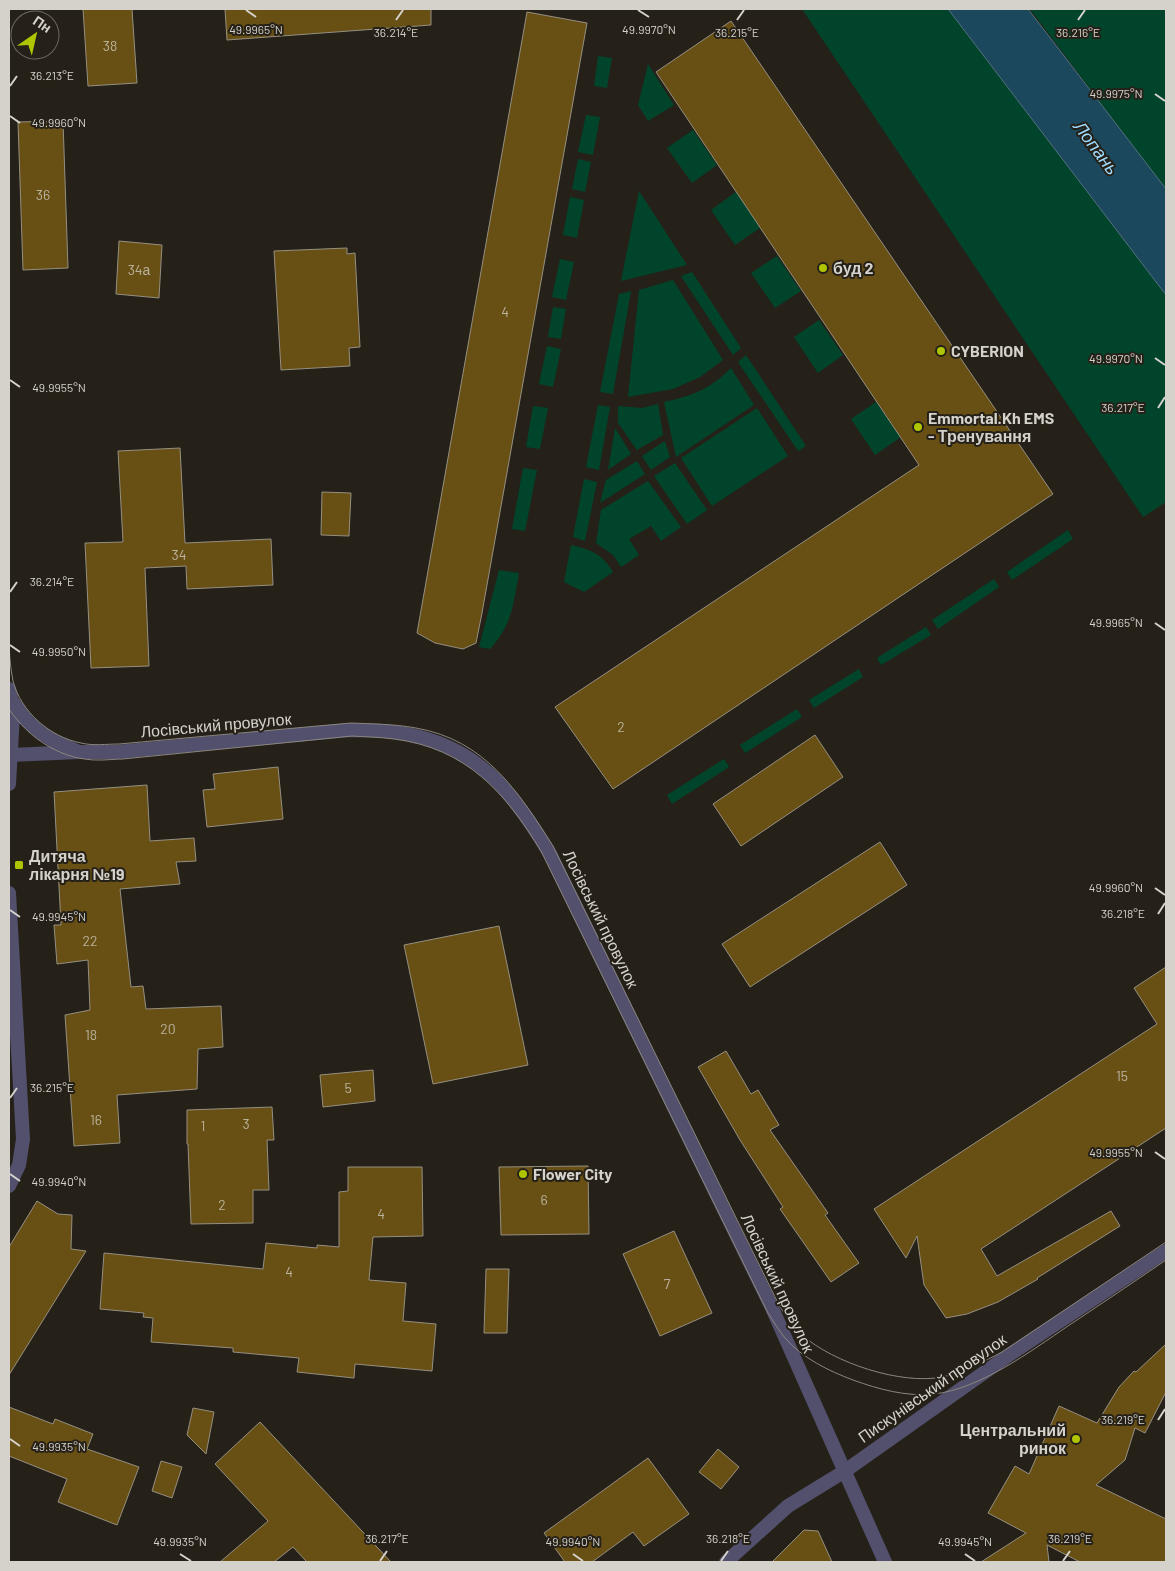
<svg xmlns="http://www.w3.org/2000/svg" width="1175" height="1571" font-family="Barlow,sans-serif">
<rect width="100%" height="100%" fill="#262118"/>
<g fill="#00452b">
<path d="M802 9H948L1166 295V502L1143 517Z"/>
<path d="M1030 9H1166V190Z"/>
<path d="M598 56 612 58 607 88 594 86Z"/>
<path d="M648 64 674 105 648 121 638 105Z"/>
<path d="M586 115 600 117 593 155 578 152Z"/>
<path d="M693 130 717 165 692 183 667 148Z"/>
<path d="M578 159 591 162 585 192 572 189Z"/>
<path d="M639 191 687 265 621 281Z"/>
<path d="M736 192 760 228 735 245 711 210Z"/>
<path d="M570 197 584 200 577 238 563 235Z"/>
<path d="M777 256 801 291 775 308 751 273Z"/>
<path d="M560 259 574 262 566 300 552 297Z"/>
<path d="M692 272 741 348 733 355 681 276Z"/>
<path d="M673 280 723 360 700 377 673 389 628 397 639 290Z"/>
<path d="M631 291 613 394 600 392 619 294Z"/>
<path d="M553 307 566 309 561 339 548 337Z"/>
<path d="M819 320 843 355 818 373 794 337Z"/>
<path d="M547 346 561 349 553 387 539 384Z"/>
<path d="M746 355 806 446 798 451 738 362Z"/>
<path d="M731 368 754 405 676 457 664 402C692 396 710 389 731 368Z"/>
<path d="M876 402 901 437 875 455 851 419Z"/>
<path d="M658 404 663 435 637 450 618 423V406L642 408Z"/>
<path d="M598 405 610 407 599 470 586 467Z"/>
<path d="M533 406 548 408 540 449 526 447Z"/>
<path d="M757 408 788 456 712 506 681 458Z"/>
<path d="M615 428 631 454 608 470Z"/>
<path d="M665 441 670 457 651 470 642 456Z"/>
<path d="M637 461 645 474 600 503 606 480Z"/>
<path d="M675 463 707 510 687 524 654 476Z"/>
<path d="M523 468 537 470 525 531 512 529Z"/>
<path d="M584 479 597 482 585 541 573 537Z"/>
<path d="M648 481 681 527 661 541 651 526 629 539 639 555 621 567 613 555 596 543 601 510Z"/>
<path d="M1068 530 1073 539 1012 580 1007 572Z"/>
<path d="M571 545C592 550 602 554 613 572L584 592 564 582Z"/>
<path d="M499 570 519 573C513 605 513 623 490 649L479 647Z"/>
<path d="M994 579 999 587 938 629 932 620Z"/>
<path d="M926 627 931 635 881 665 877 658Z"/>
<path d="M859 669 863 677 814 708 809 700Z"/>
<path d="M797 709 802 717 745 753 740 745Z"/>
<path d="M724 759 729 767 672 804 667 795Z"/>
</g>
<path fill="#1c485e" stroke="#54717f" d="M948 9H1028L1166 189V295Z"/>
<g fill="#685014" stroke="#958f83">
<path d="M83 9H132L137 83 88 86Z"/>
<path d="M225 9H431V25L227 40Z"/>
<path d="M527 12 587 23 482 613 476 643 463 649 435 643 417 633Z"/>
<path d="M731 21 1053 494 613 789 555 707 919 465 656 72Z"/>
<path d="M63 121 68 268 23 270 18 122Z"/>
<path d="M119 241 162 245 159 298 116 294Z"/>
<path d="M347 248V254L355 253 360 347 349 348 350 366 281 370 274 251Z"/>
<path d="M180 448 185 543 271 539 273 585 187 589 186 566 145 568 149 666 91 668 85 543 123 542 118 451Z"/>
<path d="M322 492 351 493 349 536 321 535Z"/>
<path d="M815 735 843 777 741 846 713 804Z"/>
<path d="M278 767 283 819 207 827 203 790 215 789 213 774Z"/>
<path d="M147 785 150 841 194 838 196 861 176 862 180 884 120 889 131 987 143 986 146 1009 221 1006 223 1047 198 1049 197 1089 117 1095 120 1143 74 1146 65 1015 90 1010 88 960 57 964 54 925H61L54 792Z"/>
<path d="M880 842 907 885 750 987 722 944Z"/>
<path d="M499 926 528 1065 433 1084 404 945Z"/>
<path d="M1166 967V1128L981 1249 997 1276 1111 1211 1120 1226 1037 1278 1038 1279 998 1302 967 1314 946 1318 924 1285 917 1236 906 1258 874 1209 1157 1024 1134 988Z"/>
<path d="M726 1051 751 1094 758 1090 779 1125 770 1130 828 1213 825 1215 859 1263 831 1282 780 1209 783 1207 740 1140 698 1067Z"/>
<path d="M373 1070 375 1101 323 1107 320 1075Z"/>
<path d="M272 1107 274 1140H267L269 1190H253V1223L191 1224 188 1144H187V1110Z"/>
<path d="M588 1166 589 1234 501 1235 499 1167Z"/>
<path d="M348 1167H422L423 1236 373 1237 369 1280 406 1283 403 1321 436 1324 432 1371 355 1364 354 1378 297 1372 299 1358 233 1352V1348L151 1342 153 1318 143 1317 144 1313 100 1309 104 1253 263 1269 266 1243 317 1248V1245L339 1247V1192L348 1191Z"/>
<path d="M37 1201 58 1214 72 1215 71 1249 86 1251 9 1375V1247Z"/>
<path d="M674 1231 712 1313 660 1336 623 1254Z"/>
<path d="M486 1269H509L507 1333H484Z"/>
<path d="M1166 1344V1392L1145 1433 1135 1428 1125 1460 1096 1485 1166 1519V1562H1080L1047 1545 1049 1562H981L1026 1533 988 1513 1015 1466 1029 1474 1059 1406 1097 1423 1119 1387 1134 1371 1136 1372Z"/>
<path d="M9 1407 53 1424 55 1419 93 1434 87 1449 139 1467 117 1525 58 1502 67 1479 9 1456Z"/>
<path d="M193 1408 214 1412 206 1454 187 1435Z"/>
<path d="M260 1422 391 1562H307L293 1547 274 1562H220L268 1521 215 1464Z"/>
<path d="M718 1449 739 1467 721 1489 699 1472Z"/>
<path d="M648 1458 689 1514 644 1546 633 1532 592 1562H565L544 1533Z"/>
<path d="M161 1461 182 1467 172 1498 152 1491Z"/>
<path d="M804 1530 818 1531 832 1562H772Z"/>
</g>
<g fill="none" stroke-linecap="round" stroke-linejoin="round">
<g stroke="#52506c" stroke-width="14">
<path d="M10 755 79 752"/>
<path d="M9 784 13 715 12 701"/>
<path d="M9 893 23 1139 19 1165 9 1186"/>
<path d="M726 1562 788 1506 845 1471"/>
</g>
<g stroke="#52506c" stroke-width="14">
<path d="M9 689 12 701 27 721 41 733 56 742 79 752H117L349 730C368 730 387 730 406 734 479 747 514 794 550 854L772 1308 885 1562"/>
<path d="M845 1471 1009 1355 1166 1251"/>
</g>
<g stroke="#8a867f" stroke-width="1">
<path d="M9 636C9 651 10 666 13 681 21 712 50 737 81 743 93 746 106 744 119 744L351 723C373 724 394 724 416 728 485 740 518 791 553 846L779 1305C786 1316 792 1327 802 1335 834 1363 901 1385 942 1377 963 1373 983 1362 1002 1352L1166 1242"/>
<path d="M9 709C29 739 63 761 100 760 108 760 116 759 123 759L352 736C366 737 380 737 394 739 466 748 506 793 541 851L768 1313C774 1322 779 1331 785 1338 802 1358 829 1371 853 1380 878 1389 906 1397 934 1394 980 1389 1031 1351 1068 1326 1101 1304 1134 1282 1166 1260"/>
</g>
</g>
<path fill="none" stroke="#d5d2cc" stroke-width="2" d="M246 10 256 17M638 10 649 17M396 20 403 10M737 20 744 10M1078 20 1085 10M10 86 17 76M1155 94 1165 101M10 116 20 123M1155 358 1165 365M10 380 20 387M1158 408 1165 397M10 592 17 582M1155 623 1165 630M10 645 20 652M1155 888 1165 895M10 910 20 917M1158 914 1165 903M10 1098 17 1088M1155 1152 1165 1159M10 1174 20 1181M1158 1420 1165 1409M10 1439 20 1446M180 1554 191 1561M573 1554 583 1561M965 1554 975 1561M380 1561 387 1551M721 1561 728 1551M1063 1561 1070 1551"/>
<g fill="#b0c502" stroke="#262118" stroke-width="2">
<circle cx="823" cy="268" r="5"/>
<circle cx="941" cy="351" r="5"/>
<circle cx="918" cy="427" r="5"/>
<rect x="14" y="860" width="10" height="10" rx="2.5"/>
<circle cx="523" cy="1174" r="5"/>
<circle cx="1076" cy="1439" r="5"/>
</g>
<g text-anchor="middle" stroke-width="4" stroke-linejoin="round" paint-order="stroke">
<g font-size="14" fill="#bab29e">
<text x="110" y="51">38</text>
<text x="43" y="200">36</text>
<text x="139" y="275">34а</text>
<text x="505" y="317">4</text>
<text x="179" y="560">34</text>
<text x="621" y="732">2</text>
<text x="90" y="946">22</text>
<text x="168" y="1034">20</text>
<text x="91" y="1040">18</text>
<text x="1122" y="1081">15</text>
<text x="348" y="1093">5</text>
<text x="96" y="1125">16</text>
<text x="246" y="1129">3</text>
<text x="203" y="1131">1</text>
<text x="544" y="1205">6</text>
<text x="222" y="1210">2</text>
<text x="381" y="1219">4</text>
<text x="289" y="1277">4</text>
<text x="667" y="1289">7</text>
</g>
<g font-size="16" font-weight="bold" fill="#d5d2cc" stroke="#262118" text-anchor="start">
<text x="833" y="274">буд 2</text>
<text x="951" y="357">CYBERION</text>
<text x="928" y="424">Emmortal.Kh EMS<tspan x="928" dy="18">- Тренування</tspan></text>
<text x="29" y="862">Дитяча<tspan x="29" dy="18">лікарня №19</tspan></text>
<text x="533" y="1180">Flower City</text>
<text x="1066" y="1436" text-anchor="end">Центральний<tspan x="1066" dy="18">ринок</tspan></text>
</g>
<g font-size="16" fill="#d5d2cc" stroke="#262118">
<text transform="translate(216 725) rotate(-5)" y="6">Лосівський провулок</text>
<text transform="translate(601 919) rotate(64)" y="6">Лосівський провулок</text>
<text transform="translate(778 1283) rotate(65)" y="6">Лосівський провулок</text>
<text transform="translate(932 1388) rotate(-35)" y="6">Пискунівський провулок</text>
</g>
<g font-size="18" font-style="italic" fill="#9edbfe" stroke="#262118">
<text transform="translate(1096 148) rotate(53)" y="6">Лопань</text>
</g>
</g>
<g font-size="12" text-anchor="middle" fill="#d5d2cc" stroke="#262118" stroke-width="4" stroke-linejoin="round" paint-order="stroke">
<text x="256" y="34">49.9965°N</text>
<text x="649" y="34">49.9970°N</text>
<text x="737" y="37">36.215°E</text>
<text x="1078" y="37">36.216°E</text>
<text x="396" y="37">36.214°E</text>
<text x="52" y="80">36.213°E</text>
<text x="1116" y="98">49.9975°N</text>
<text x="59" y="127">49.9960°N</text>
<text x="1116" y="363">49.9970°N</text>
<text x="59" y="392">49.9955°N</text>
<text x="1123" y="412">36.217°E</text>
<text x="52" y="586">36.214°E</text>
<text x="1116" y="627">49.9965°N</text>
<text x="59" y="656">49.9950°N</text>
<text x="1116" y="892">49.9960°N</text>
<text x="1123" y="918">36.218°E</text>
<text x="59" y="921">49.9945°N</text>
<text x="52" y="1092">36.215°E</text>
<text x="1116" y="1157">49.9955°N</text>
<text x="59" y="1186">49.9940°N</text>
<text x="1123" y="1424">36.219°E</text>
<text x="59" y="1451">49.9935°N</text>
<text x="387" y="1543">36.217°E</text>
<text x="728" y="1543">36.218°E</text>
<text x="1070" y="1543">36.219°E</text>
<text x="180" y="1546">49.9935°N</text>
<text x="573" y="1546">49.9940°N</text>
<text x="965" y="1546">49.9945°N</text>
</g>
<rect width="1175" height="1571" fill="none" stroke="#d5d2cc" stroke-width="20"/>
<g transform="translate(35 35) rotate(34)"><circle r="24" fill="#262118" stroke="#6c6860"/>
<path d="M0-4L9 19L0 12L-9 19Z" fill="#b0c502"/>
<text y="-8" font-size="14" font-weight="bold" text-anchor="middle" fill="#d5d2cc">Пн</text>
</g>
</svg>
